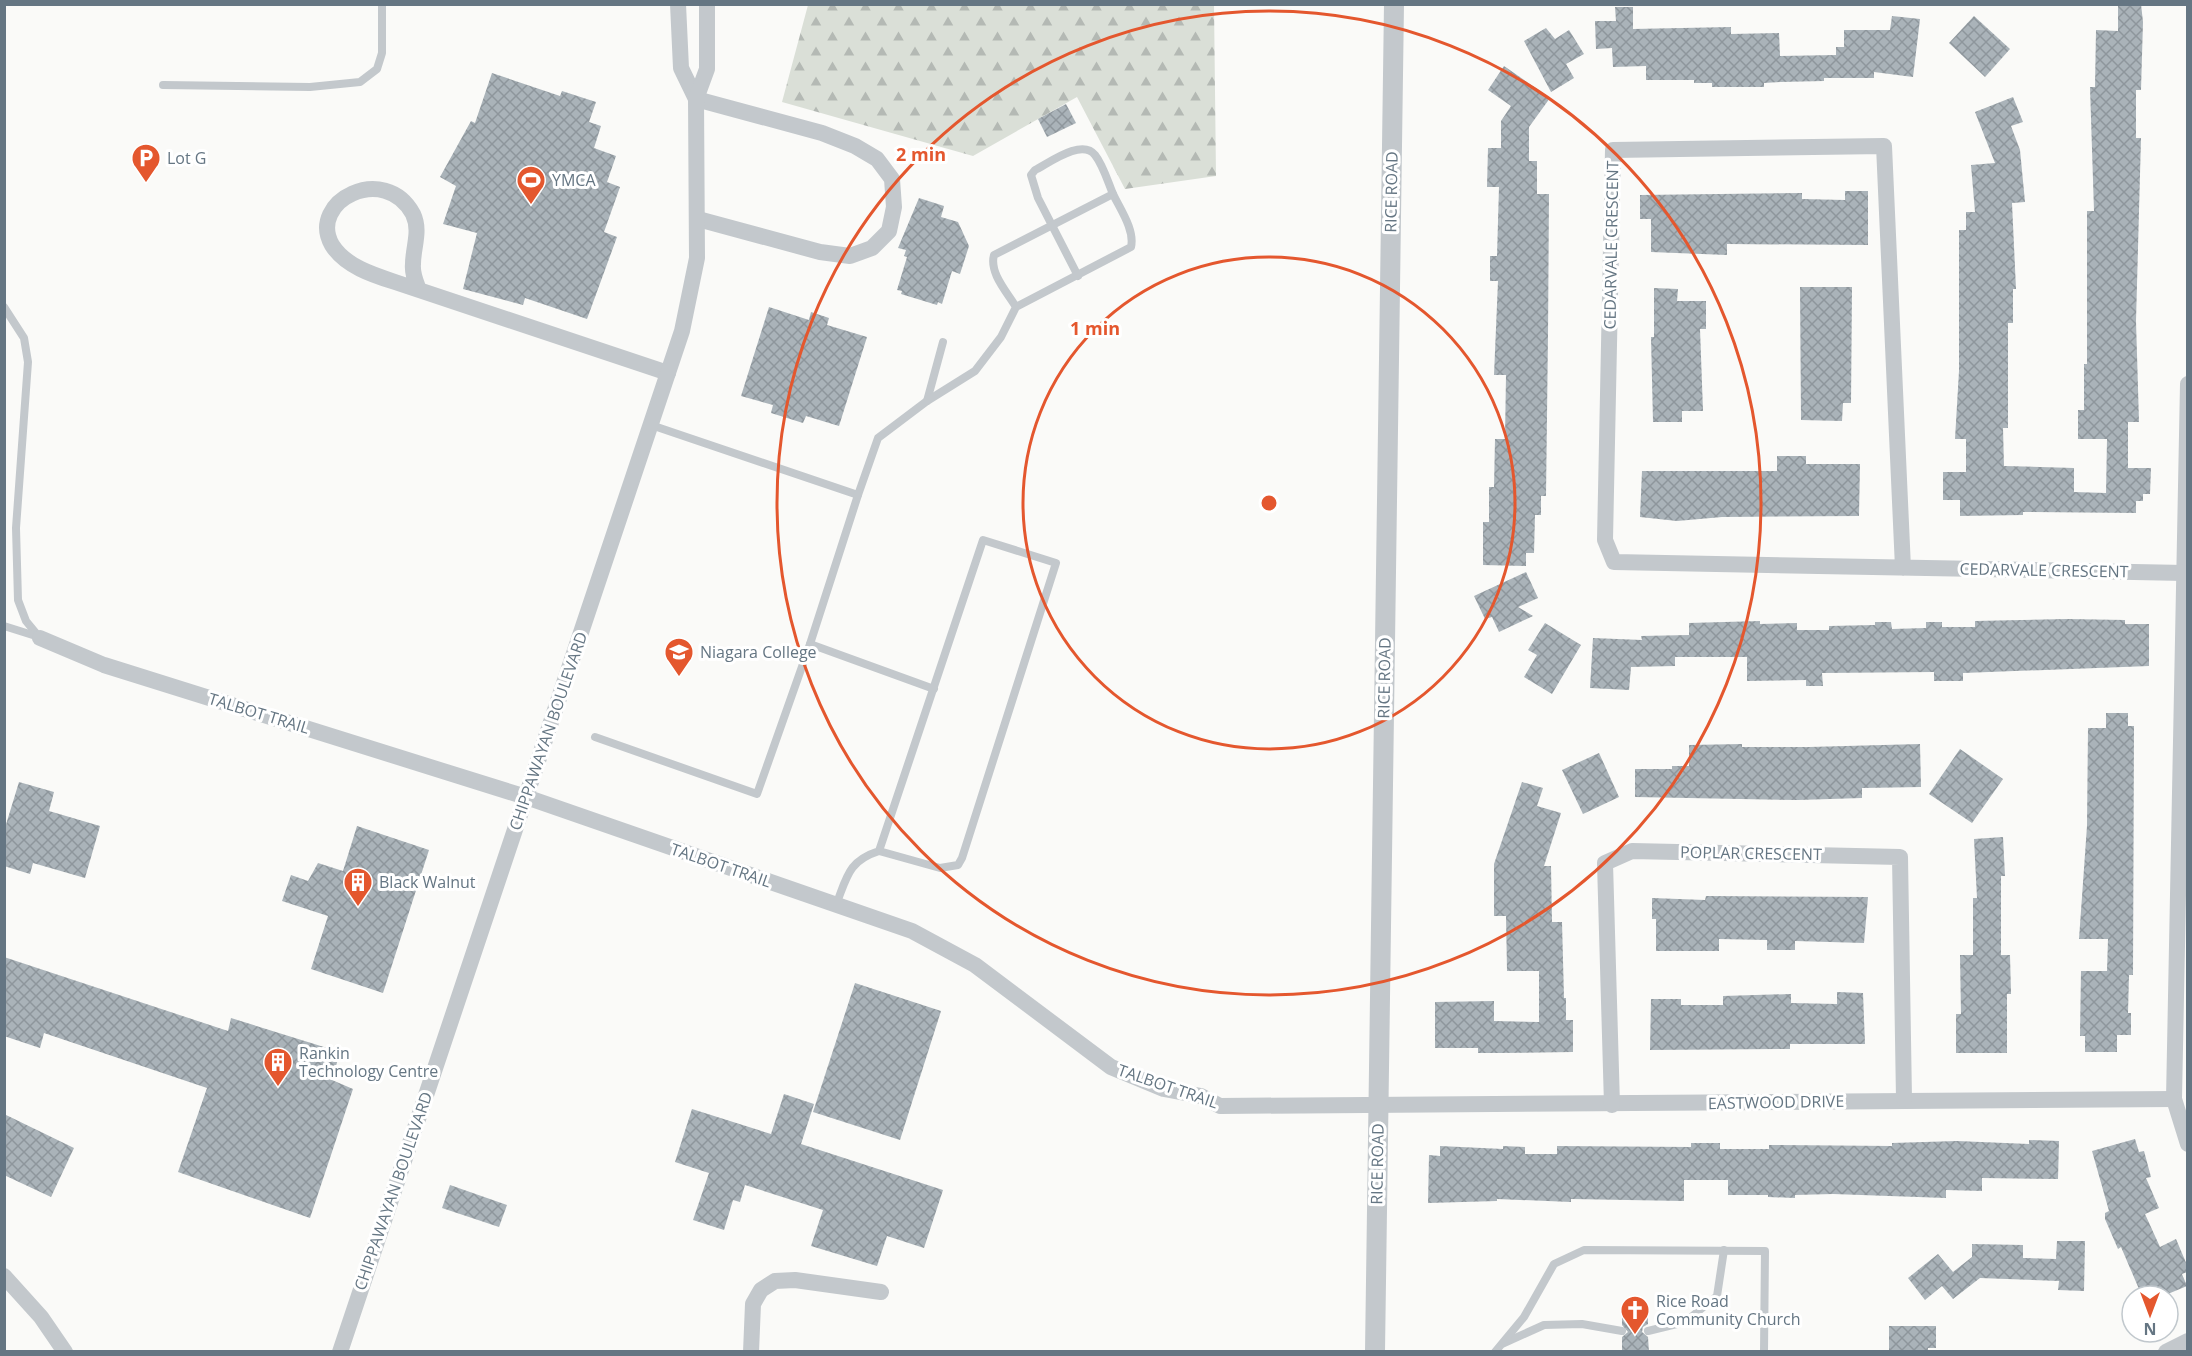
<svg xmlns="http://www.w3.org/2000/svg" width="2192" height="1356" font-family="'Open Sans',sans-serif">
<defs>
<pattern id="forest-firs" width="22" height="20" patternUnits="userSpaceOnUse" patternTransform="scale(1.5)"><rect width="22" height="20" fill="#dadfd7"/><path d="M5 1l3.5 6h-7zM16 11l3.5 6h-7z" fill="#b4b9b4"/></pattern>
<pattern id="building-cross-hatch" width="8" height="8" patternUnits="userSpaceOnUse" patternTransform="scale(1.5)"><rect width="8" height="8" fill="#aab3b9"/><path d="M0 0l8 8M0 8l8-8" fill="none" stroke="#8e969c"/></pattern>
</defs>
<rect width="100%" height="100%" fill="#fafaf8"/>
<path fill="url(#forest-firs)" d="M808 5H1214L1216 176 1125 189 1077 97 973 156 782 102Z"/>
<g fill="url(#building-cross-hatch)">
<path d="M2118 4H2141L2143 22 2141 90H2136V138H2141L2136 321 2139 422H2128V468H2151L2150 494H2143V501H2136V513L2023 512V515L1960 516V500H1943V472H1966V439H1955L1959 371V230H1966V212H1975L1971 165 1995 163 1975 112 2013 97 2023 122 2011 126 2020 150 2025 202 2012 203 2016 289H2013V323H2008V428H2003L2004 466 2074 468V492L2106 493 2107 439H2078V410H2084V364H2087V211H2094L2090 87H2095L2096 30 2118 31Z"/>
<path d="M1615 7H1633V29L1731 27V34L1779 33 1780 56 1836 55V47H1844V30H1890L1892 16 1920 19 1913 77 1874 72V78H1824V81L1780 82 1764 83V87H1712V83H1694V80H1646V66L1613 67 1612 48 1596 49 1595 21H1616Z"/>
<path d="M1974 16 2010 49 1985 77 1949 43Z"/>
<path d="M1546 28 1555 39 1569 30 1584 54 1566 64 1574 78 1551 92 1524 41Z"/>
<path d="M1504 66 1550 98 1529 127V161H1537V194H1549L1548 335 1546 496H1541V515H1535L1534 553H1526V566L1483 565V522H1489V487H1494L1495 439H1505L1506 375H1494L1498 281H1490V256H1497L1499 187H1487L1488 148H1501V121L1511 106 1488 90Z"/>
<path d="M492 73 560 96 562 91 596 102 589 122 601 126 594 148 616 156 607 182 620 187 604 232 617 237 587 319 525 298 523 305 463 289 477 233 443 224 456 186 440 177 471 121 475 123Z"/>
<path d="M1066 104 1076 123 1047 137 1038 119Z"/>
<path d="M1845 191H1868V245L1727 244V255L1651 252V219H1640V195L1802 193V199L1845 200Z"/>
<path d="M919 198 944 206 941 217 958 222 969 246 960 274 952 271 942 304 938 302 937 305 901 294 902 291 897 290 907 257 904 256 906 250 898 248Z"/>
<path d="M1800 287H1852L1851 403H1843L1842 421 1801 420Z"/>
<path d="M1654 288 1678 289 1677 301H1706V329H1700L1703 411H1682V422H1653L1651 337H1654Z"/>
<path d="M769 307 809 320 811 312 829 318 827 325 867 337 839 426 806 416 803 423 771 413 773 405 741 396Z"/>
<path d="M1777 456H1806V464H1860L1859 516 1722 517 1677 521 1640 517 1642 471H1777Z"/>
<path d="M1526 572 1538 598 1518 607 1533 616 1499 632 1492 617 1485 619 1474 596Z"/>
<path d="M2067 619 2125 620V624H2149V666L1963 673V681H1934V672L1822 673 1823 686H1806V680L1747 681V657H1675V666L1631 667 1629 690 1590 688 1593 638 1642 640 1641 636 1689 635V623L1760 621V624L1797 623V630H1829V626L1875 625V622H1891L1892 629 1926 628V622H1942V627H1975V621Z"/>
<path d="M1545 623 1581 645 1552 694 1524 677 1537 655 1528 650Z"/>
<path d="M2106 713H2128V726H2134L2133 975H2129L2128 1013H2131V1035H2117V1052H2085V1036H2080L2081 971H2107L2108 939H2079L2087 826 2088 728H2106Z"/>
<path d="M1742 744V747H1809L1920 744 1921 787 1862 788V798L1798 800 1635 797V769H1672V766H1689V745Z"/>
<path d="M1960 749 2003 779 1972 823 1929 794Z"/>
<path d="M1599 753 1619 797 1583 814 1562 770Z"/>
<path d="M19 782 54 792 49 811 100 826 85 878 33 863 30 874 4 866V831Z"/>
<path d="M1522 782 1543 788 1537 806 1561 813 1544 866H1551L1552 922H1562L1564 998H1566V1020H1573V1052L1498 1053H1478V1048H1435V1002L1494 1001V1021L1539 1022V971H1507L1506 916H1494V864Z"/>
<path d="M357 826 429 850 383 993 311 969 328 916 282 901 291 875 308 881 318 863 343 871Z"/>
<path d="M2003 837 2005 876H2001V955H2010L2011 994H2007V1053H1956V1014H1961L1960 955H1973V898H1977L1974 839Z"/>
<path d="M1706 896 1868 897 1864 943 1795 941V950H1767V940L1719 939V951H1656V919H1652V898L1705 900Z"/>
<path d="M4 957 228 1031 231 1018 340 1052 332 1080 353 1089 310 1218 178 1172 207 1088 44 1033 40 1048 4 1036Z"/>
<path d="M855 983 941 1011 900 1140 813 1112Z"/>
<path d="M1837 992 1863 993 1865 1044H1790V1049L1650 1050 1651 999H1681V1005H1723V996L1791 994V1003L1837 1004Z"/>
<path d="M784 1094 814 1104 801 1144 943 1190 924 1248 887 1236 877 1266 811 1246 823 1210 745 1185 740 1202 733 1200 724 1230 693 1220 709 1173 675 1162 692 1109 771 1134Z"/>
<path d="M4 1114 74 1148 51 1197 4 1175Z"/>
<path d="M2135 1139 2139 1152 2144 1151 2151 1177 2146 1178 2159 1208 2145 1214 2160 1247 2176 1239 2187 1265V1272L2182 1274 2187 1286 2163 1296H2142L2121 1247 2118 1249 2105 1219V1213L2109 1211 2092 1151Z"/>
<path d="M2029 1140 2059 1141 2058 1179 1982 1178V1191L1946 1190V1198L1833 1194 1795 1195V1198L1768 1197V1195H1728V1180H1684V1201L1571 1199V1202L1497 1199V1201L1428 1203 1429 1155 1440 1156V1146L1503 1149V1146L1525 1147V1154H1557V1146L1691 1147V1143H1720V1149H1769V1145L1892 1146V1143L1957 1141 2029 1144Z"/>
<path d="M450 1185 507 1205 499 1227 442 1208Z"/>
<path d="M2057 1241H2085L2084 1291 2058 1290 2059 1281 1980 1278 1953 1299 1942 1286 1925 1300 1908 1278 1938 1254 1953 1272 1972 1257V1244L2023 1245V1258L2056 1259Z"/>
<path d="M1622 1318H1648V1324L1643 1327 1642 1332 1648 1337 1649 1352H1622V1337L1628 1332 1622 1325Z"/>
<path d="M1889 1326H1936V1348H1928V1352H1889Z"/>
</g>
<g fill="none" stroke-linecap="round" stroke-linejoin="round">
<g stroke="#c3c8cc" stroke-width="8">
<path d="M163 85 310 87 360 82 377 69 382 53V4"/>
<path d="M1078 276 1038 198 1031 175 1035 170C1049 163 1082 138 1095 155 1103 165 1108 182 1113 194"/>
<path d="M4 307 24 338 28 362 16 528 18 600 26 621 40 638"/>
<path d="M927 401 943 342"/>
<path d="M651 425 858 495 810 644"/>
<path d="M858 495 878 438 927 401 975 371 1001 337 1016 307 1131 247C1135 230 1120 209 1113 194L994 255C989 273 1007 292 1016 307"/>
<path d="M4 626 39 637"/>
<path d="M595 737 757 794 810 644 934 689"/>
<path d="M836 905C847 877 848 861 879 851L983 540 1056 563 962 858 958 865 940 868 879 851"/>
<path d="M1648 1331 1685 1322 1717 1296 1724 1250"/>
<path d="M1504 1343 1544 1325 1582 1324 1622 1331"/>
<path d="M1495 1352 1524 1317 1554 1264 1584 1250 1765 1251 1764 1352"/>
</g>
<g stroke="#c3c8cc" stroke-width="16">
<path d="M678 4 681 68 696 99"/>
<path d="M696 99 822 133 855 146 877 159 892 179 894 207 889 231 872 248 850 256 820 252 698 219"/>
<path d="M419 290C416 282 412 274 413 264 413 247 421 231 413 214 385 162 307 201 332 245 345 266 373 275 395 282L668 373"/>
<path d="M2188 384 2174 1099 2188 1144"/>
<path d="M1903 568 1884 146 1613 150 1605 540 1614 562 2185 573"/>
<path d="M40 638 104 665 526 797 912 931 975 965 1111 1067 1164 1089 1201 1096 1220 1106 2174 1099"/>
<path d="M1612 1105 1605 863 1632 851 1900 857 1904 1099"/>
<path d="M4 1276 41 1317 65 1352"/>
<path d="M340 1352 682 331 697 258 696 99 707 69V4"/>
<path d="M751 1352 753 1304 761 1290 775 1281 795 1280 881 1292"/>
<path d="M2166 1352 2188 1341"/>
</g>
<path stroke="#c3c8cc" stroke-width="20" d="M1375 1352 1394 4"/>
</g>
<g fill="none" stroke="#e4572e" stroke-width="3">
<circle cx="1269" cy="503" r="246"/>
<circle cx="1269" cy="503" r="492"/>
</g>
<defs>
<g id="parking-pin" transform="scale(1.5)"><path d="M0 17L-7.5 6A9.5 9.5 0 1 1 7.5 6Z" fill="#e4572e" stroke="#fff"/><path d="M-3.5-5.5H1a3.5 3.5 0 0 1 0 7H-1V5.5H-3.5ZM-1-3.4V-.6H.8a1.4 1.4 0 0 0 0-2.8Z" fill="#fff"/></g>
<g id="stadium-pin" transform="scale(1.5)"><path d="M0 17L-7.5 6A9.5 9.5 0 1 1 7.5 6Z" fill="#e4572e" stroke="#fff"/><path d="M0-5a6.5 5 0 1 0 0 10a6.5 5 0 1 0 0-10ZM-3.5-1.8h7v3.6h-7Z" fill="#fff"/></g>
<g id="university-pin" transform="scale(1.5)"><path d="M0 17L-7.5 6A9.5 9.5 0 1 1 7.5 6Z" fill="#e4572e" stroke="#fff"/><path d="M0-5L7-2L0 1L-7-2ZM-4 1L0 2.5L4 1V4Q0 6-4 4Z" fill="#fff"/></g>
<g id="building-pin" transform="scale(1.5)"><path d="M0 17L-7.5 6A9.5 9.5 0 1 1 7.5 6Z" fill="#e4572e" stroke="#fff"/><path d="M-4-6H4V6H1V3H-1V6H-4ZM-2.5-4.3h1.7v1.8h-1.7ZM.8-4.3h1.7v1.8H.8ZM-2.5-1h1.7V.8h-1.7ZM.8-1h1.7V.8H.8Z" fill="#fff"/></g>
<g id="church-pin" transform="scale(1.5)"><path d="M0 17L-7.5 6A9.5 9.5 0 1 1 7.5 6Z" fill="#e4572e" stroke="#fff"/><path d="M-1.2-6h2.4v3.5h3.3v2.4h-3.3V6h-2.4V-.1h-3.3v-2.4h3.3Z" fill="#fff"/></g>
</defs>
<g fill-rule="evenodd">
<use href="#parking-pin" x="146" y="158"/>
<use href="#stadium-pin" x="531" y="180"/>
<use href="#university-pin" x="679" y="652"/>
<use href="#building-pin" x="358" y="882"/>
<use href="#building-pin" x="278" y="1062"/>
<use href="#church-pin" x="1635" y="1310"/>
</g>
<g text-anchor="middle" stroke-width="6" stroke-linejoin="round" paint-order="stroke">
<g font-size="16" fill="#657683" stroke="#fff" text-anchor="start">
<text x="167" y="164">Lot G</text>
<text x="552" y="186">YMCA</text>
<text x="700" y="658">Niagara College</text>
<text x="379" y="888">Black Walnut</text>
<text x="299" y="1059">Rankin<tspan x="299" dy="18">Technology Centre</tspan></text>
<text x="1656" y="1307">Rice Road<tspan x="1656" dy="18">Community Church</tspan></text>
</g>
<g font-size="16" fill="#657683" stroke="#fff">
<text transform="translate(1391 192) rotate(-89)" y="6">RICE ROAD</text>
<text transform="translate(1611 245) rotate(-89)" y="6">CEDARVALE CRESCENT</text>
<text transform="translate(2044 570) rotate(1)" y="6">CEDARVALE CRESCENT</text>
<text transform="translate(1384 678) rotate(-89)" y="6">RICE ROAD</text>
<text transform="translate(259 713) rotate(17)" y="6">TALBOT TRAIL</text>
<text transform="translate(548 731) rotate(-71)" y="6">CHIPPAWAYAN BOULEVARD</text>
<text transform="translate(1751 853) rotate(1)" y="6">POPLAR CRESCENT</text>
<text transform="translate(721 865) rotate(19)" y="6">TALBOT TRAIL</text>
<text transform="translate(1168 1086) rotate(19)" y="6">TALBOT TRAIL</text>
<text transform="translate(1776 1102) rotate(-1)" y="6">EASTWOOD DRIVE</text>
<text transform="translate(1377 1164) rotate(-89)" y="6">RICE ROAD</text>
<text transform="translate(393 1191) rotate(-71)" y="6">CHIPPAWAYAN BOULEVARD</text>
</g>
</g>
<circle cx="1269" cy="503" r="9" fill="#e4572e" stroke="#fff" stroke-width="3"/>
<g font-size="18" text-anchor="middle" font-weight="bold" fill="#e4572e" stroke="#fff" stroke-width="6" stroke-linejoin="round" paint-order="stroke">
<text x="921" y="161">2 min</text>
<text x="1095" y="335">1 min</text>
</g>
<rect width="2192" height="1356" fill="none" stroke="#657683" stroke-width="12"/>
<g transform="translate(2150 1314) rotate(180)"><circle r="28" fill="#ffffff" stroke="#c1c8cd" stroke-width="1.5"/>
<path d="M0-4.5L10 22L0 15L-10 22Z" fill="#e4572e"/>
<text y="-9" font-size="16" font-weight="bold" text-anchor="middle" fill="#657683">N</text>
</g>
</svg>
